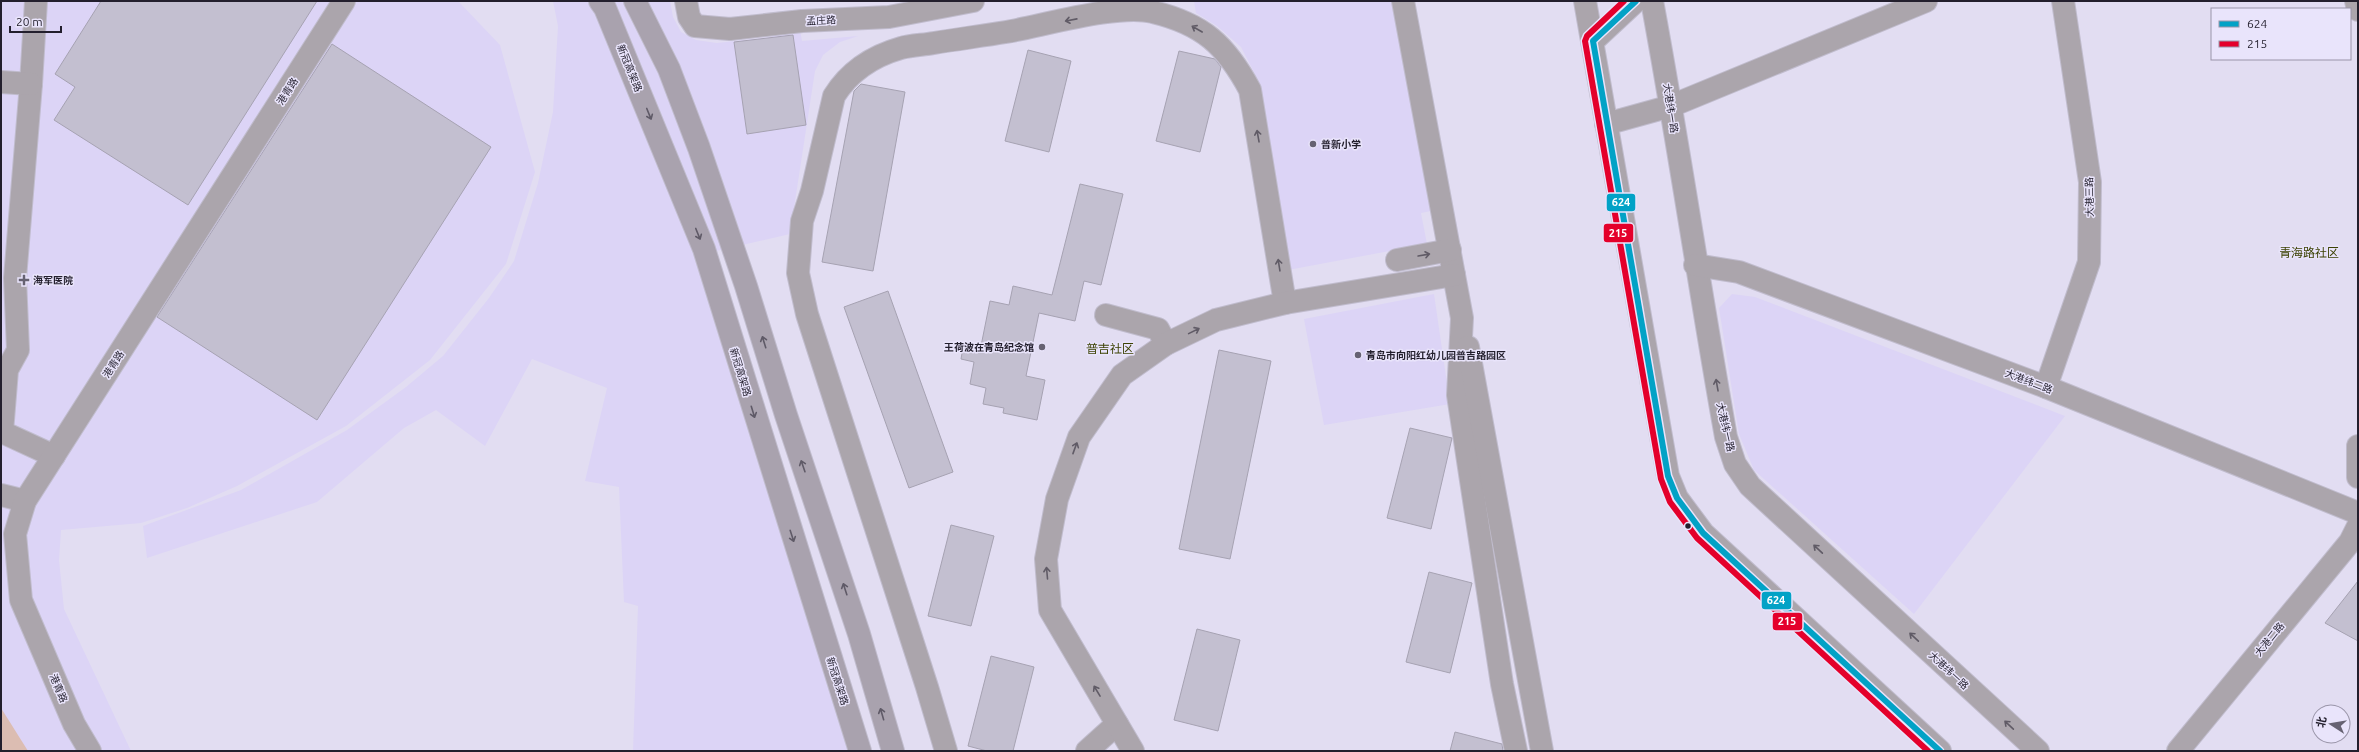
<svg xmlns="http://www.w3.org/2000/svg" width="2359" height="752" font-family="Ubuntu,'Noto Sans SC',sans-serif">
<rect width="100%" height="100%" fill="#e2ddf2"/>
<g fill="#dcd4f6">
<path d="M1 1H458L500 45 535 172 506 264 430 360 346 426 237 486 187 508 141 523 61 530 59 560 64 609 131 751H1Z"/>
<path d="M553 1H670L673 17 681 32 696 40 717 43 770 37 800 30 802 41 858 36 840 42 823 55 815 71 790 234 716 251 869 751H633L638 606 624 602 619 487 585 481 607 388 532 359 485 446 436 410 404 428 317 502 147 558 143 526 241 490 347 430 406 387 443 356 489 298 514 261 538 183 553 112 558 26Z"/>
<path d="M1194 1H1397L1436 210 1421 213 1427 244 1288 270 1258 80 1241 47 1217 26 1196 13Z"/>
<path d="M1434 294 1450 404 1324 425 1304 319Z"/>
<path d="M1732 294 1755 297 2065 416 1914 614 1754 470 1739 434 1719 308Z"/>
</g>
<path fill="#dcbdb2" d="M1 708 28 751H1Z"/>
<g fill="#c3bfd0" stroke="#a6a2b2">
<path d="M101 1H317L188 205 54 120 75 87 55 74Z"/>
<path d="M793 35 806 125 747 134 734 42Z"/>
<path d="M332 44 491 147 317 420 157 317Z"/>
<path d="M1028 50 1071 61 1049 152 1005 141Z"/>
<path d="M1179 51 1215 59 1221 67 1200 152 1156 141Z"/>
<path d="M861 84 905 92 873 271 822 262 854 91Z"/>
<path d="M1080 184 1123 194 1101 285 1084 281 1075 321 1039 313 1026 376 1045 380 1037 420 1003 413 1004 408 983 404 986 388 970 384 974 362 961 359 964 342 981 346 990 301 1009 305 1013 286 1052 295Z"/>
<path d="M888 291 953 472 909 488 844 307Z"/>
<path d="M1219 350 1271 361 1230 559 1179 549Z"/>
<path d="M1410 428 1452 438 1431 529 1387 518Z"/>
<path d="M951 525 994 536 971 626 928 616Z"/>
<path d="M1429 572 1472 583 1450 673 1406 662Z"/>
<path d="M2358 581V641L2325 623Z"/>
<path d="M1197 629 1240 640 1218 731 1174 720Z"/>
<path d="M991 656 1034 667 1013 751H987L968 746Z"/>
<path d="M1455 732 1502 744 1503 751H1450Z"/>
</g>
<g fill="none" stroke-linecap="round" stroke-linejoin="round">
<g stroke="#c0bccd" stroke-width="24">
<g id="minor">
<path d="M36 1 31 84 15 278 18 350 7 370 2 432 54 456"/>
<path d="M686 1 689 17 695 26 730 29 802 21 889 17 973 1"/>
<path d="M1403 1 1462 318 1458 395 1502 684 1516 751"/>
<path d="M1585 1 1668 476 1677 498 1703 533 1940 751"/>
<path d="M1652 1C1679 146 1700 292 1726 437L1735 464 1750 486 2038 751"/>
<path d="M2356 1 2358 10"/>
<path d="M1593 41 1636 1"/>
<path d="M1 82 31 84"/>
<path d="M1606 124 1671 106 1926 1"/>
<path d="M1397 260 1450 250"/>
<path d="M1695 265 1739 272 2046 387 2358 513"/>
<path d="M1106 315 1158 329 1166 344"/>
<path d="M1468 347 1542 751"/>
<path d="M2046 387 2089 262 2090 182 2063 1"/>
<path d="M2358 446V477"/>
<path d="M1 495 25 501"/>
<path d="M90 751 74 724 21 600 15 534 25 501 344 1"/>
<path d="M946 751 927 687 807 314 798 273 802 221 812 191 834 96C849 72 873 56 901 48 911 45 923 45 934 43 958 39 982 36 1006 32 1042 26 1119 3 1153 12 1203 24 1226 45 1250 90L1285 303"/>
<path d="M1087 751 1117 724"/>
<path d="M1133 751 1050 610 1046 559 1057 499 1079 437 1122 375 1166 344 1216 320 1285 303 1454 275"/>
<path d="M2178 751 2350 542 2358 526"/>
</g>
</g>
<g stroke="#c0bccd" stroke-width="24">
<g id="highway">
<path d="M600 1 605 8 704 249 860 751"/>
<path d="M635 1 669 69 699 148 746 286 786 415 859 634 893 751"/>
</g>
</g>
<use href="#minor" stroke="#aba5ac" stroke-width="22"/>
<use href="#highway" stroke="#a9a2ae" stroke-width="22"/>
<g stroke="#e9e4fb" stroke-width="9">
<path id="bus-1" d="M1636 1 1593 41 1668 476 1677 498 1703 533 1940 751"/>
</g>
<g stroke="#e9e4fb" stroke-width="9">
<path id="bus-2" d="M1624 1 1587 36 1585 41 1661 479 1670 502 1697 538 1928 751"/>
</g>
<use href="#bus-1" stroke="#02a2c6" stroke-width="6"/>
<use href="#bus-2" stroke="#e4002b" stroke-width="6"/>
</g>
<defs><path id="oneway-shaft" d="M-6 0H5M1.5-3L5.5 0L1.5 3" fill="none" stroke-width="1.6" stroke-linecap="round" stroke-linejoin="round"/></defs>
<g stroke="#605b66">
<use href="#oneway-shaft" transform="translate(1071 20) rotate(169)"/>
<use href="#oneway-shaft" transform="translate(1197 29) rotate(-150)"/>
<use href="#oneway-shaft" transform="translate(1258 136) rotate(-100)"/>
<use href="#oneway-shaft" transform="translate(1424 255) rotate(-10)"/>
<use href="#oneway-shaft" transform="translate(1279 265) rotate(-99)"/>
<use href="#oneway-shaft" transform="translate(1194 331) rotate(-26)"/>
<use href="#oneway-shaft" transform="translate(1717 385) rotate(-100)"/>
<use href="#oneway-shaft" transform="translate(1075 448) rotate(-70)"/>
<use href="#oneway-shaft" transform="translate(1818 549) rotate(-137)"/>
<use href="#oneway-shaft" transform="translate(1047 573) rotate(-95)"/>
<use href="#oneway-shaft" transform="translate(1914 637) rotate(-137)"/>
<use href="#oneway-shaft" transform="translate(1097 691) rotate(-121)"/>
<use href="#oneway-shaft" transform="translate(2009 725) rotate(-137)"/>
</g>
<g stroke="#5f5a67">
<use href="#oneway-shaft" transform="translate(649 114) rotate(68)"/>
<use href="#oneway-shaft" transform="translate(698 234) rotate(68)"/>
<use href="#oneway-shaft" transform="translate(764 342) rotate(-107)"/>
<use href="#oneway-shaft" transform="translate(753 412) rotate(73)"/>
<use href="#oneway-shaft" transform="translate(803 466) rotate(-109)"/>
<use href="#oneway-shaft" transform="translate(792 536) rotate(72)"/>
<use href="#oneway-shaft" transform="translate(845 589) rotate(-108)"/>
<use href="#oneway-shaft" transform="translate(882 714) rotate(-106)"/>
</g>
<g fill="#666272" stroke="#e9e4fb" stroke-width="1.5">
<circle cx="1313" cy="144" r="4"/>
<path d="M22 274h4v4h4v4h-4v4h-4v-4h-4v-4h4z"/>
<circle cx="1042" cy="347" r="4"/>
<circle cx="1358" cy="355" r="4"/>
</g>
<circle fill="#231f2d" stroke="#e9e4fb" stroke-width="1.5" cx="1688" cy="526" r="3.5"/>
<g text-anchor="middle" stroke-width="3" stroke-linejoin="round" paint-order="stroke">
<g font-size="10" fill="#231f2d" stroke="#e9e4fb">
<text transform="translate(821 20) rotate(-3)" y="4">孟庄路</text>
<text transform="translate(630 68) rotate(68)" y="4">新冠高架路</text>
<text transform="translate(287 91) rotate(-57)" y="4">港青路</text>
<text transform="translate(1671 108) rotate(81)" y="4">大港纬一路</text>
<text transform="translate(2089 197) rotate(-91)" y="4">大港三路</text>
<text transform="translate(113 364) rotate(-57)" y="4">港青路</text>
<text transform="translate(741 372) rotate(73)" y="4">新冠高架路</text>
<text transform="translate(2029 381) rotate(21)" y="4">大港纬二路</text>
<text transform="translate(1726 427) rotate(77)" y="4">大港纬一路</text>
<text transform="translate(2269 639) rotate(-51)" y="4">大港二路</text>
<text transform="translate(1949 670) rotate(43)" y="4">大港纬一路</text>
<text transform="translate(838 681) rotate(72)" y="4">新冠高架路</text>
<text transform="translate(59 688) rotate(67)" y="4">港青路</text>
</g>
<g font-size="10" font-weight="bold" fill="#231f2d" stroke="#e9e4fb" text-anchor="start">
<text x="1321" y="148">普新小学</text>
<text x="33" y="284">海军医院</text>
<text x="1034" y="351" text-anchor="end">王荷波在青岛纪念馆</text>
<text x="1366" y="359">青岛市向阳红幼儿园普吉路园区</text>
</g>
<g font-size="12" fill="#3c4203" stroke="#e9e4fb">
<text x="2309" y="257">青海路社区</text>
<text x="1110" y="353">普吉社区</text>
</g>
</g>
<g stroke="#e9e4fb" stroke-width="1.5">
<rect x="1606" y="193" width="30" height="19" rx="4" fill="#02a2c6"/>
<rect x="1603" y="223" width="31" height="20" rx="4" fill="#e4002b"/>
<rect x="1761" y="591" width="31" height="19" rx="4" fill="#02a2c6"/>
<rect x="1772" y="612" width="31" height="19" rx="4" fill="#e4002b"/>
</g>
<g font-size="11" text-anchor="middle" font-weight="bold" fill="#fff">
<text x="1621" y="206">624</text>
<text x="1618" y="237">215</text>
<text x="1776" y="604">624</text>
<text x="1787" y="625">215</text>
</g>
<rect width="2359" height="752" fill="none" stroke="#231f2d" stroke-width="4"/>
<rect x="2211" y="8" width="140" height="52" fill="#e9e4fb" stroke="#9a95a9"/>
<rect x="2219" y="21" width="20" height="6" fill="#02a2c6" stroke="#9a95a9"/>
<text x="2247" y="28" font-size="12" fill="#231f2d">624</text>
<rect x="2219" y="41" width="20" height="6" fill="#e4002b" stroke="#9a95a9"/>
<text x="2247" y="48" font-size="12" fill="#231f2d">215</text>
<g transform="translate(2331 724) rotate(282)"><circle r="19" fill="#e9e4fb" stroke="#9a95a9"/>
<path d="M0-3L7 15L0 10L-7 15Z" fill="#666272"/>
<text y="-6" font-size="11" font-weight="bold" text-anchor="middle" fill="#231f2d">北</text>
</g>
<path d="M10 26v6h51v-6" fill="none" stroke="#231f2d" stroke-width="2"/>
<text x="16" y="26" font-size="12" fill="#231f2d" stroke="#e9e4fb" stroke-width="3" paint-order="stroke">20 m</text>
</svg>
